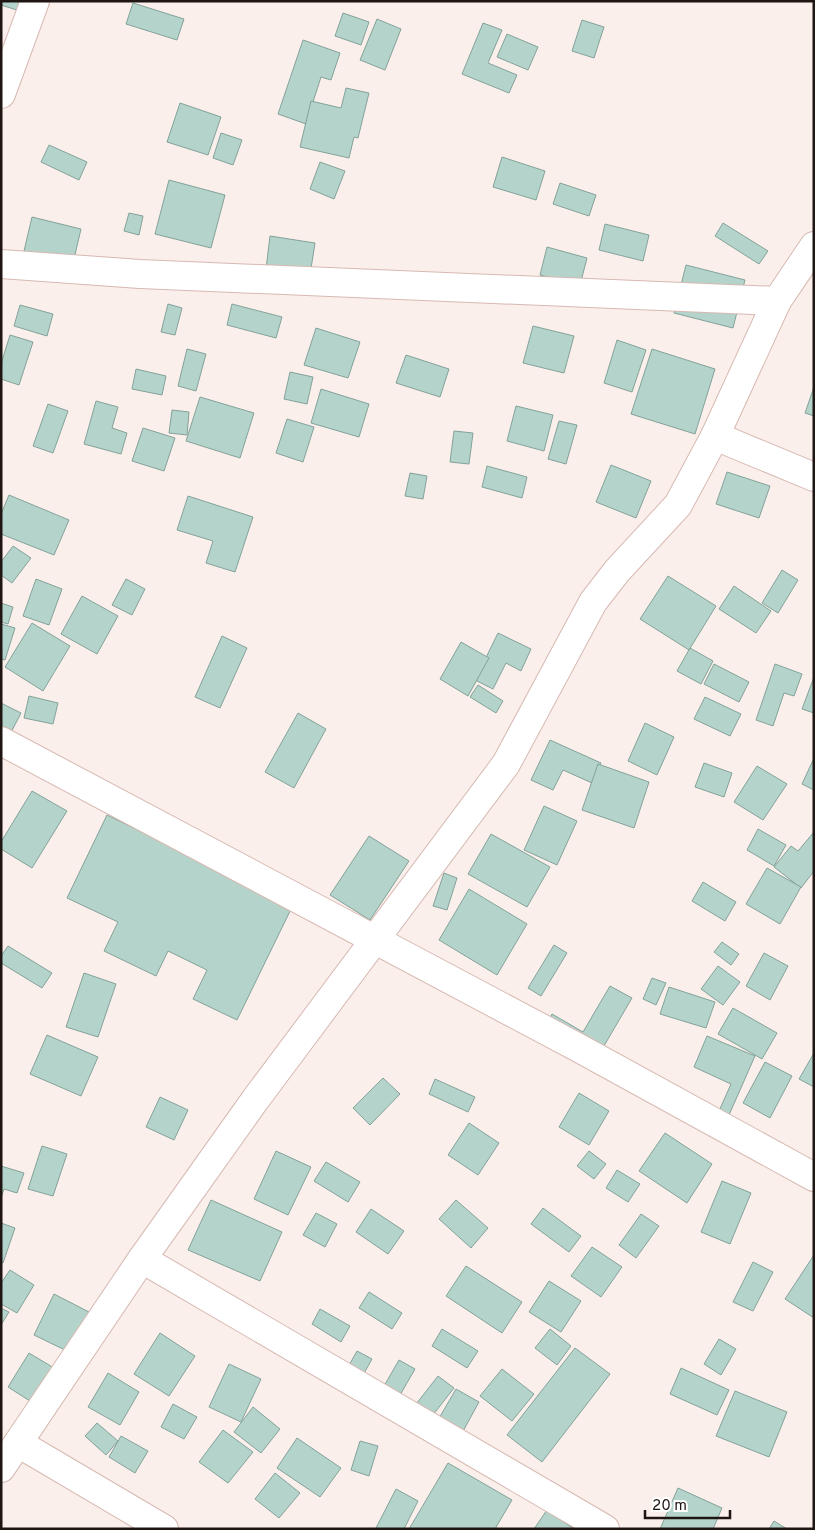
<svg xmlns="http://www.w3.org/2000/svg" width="815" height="1530" font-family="Overpass,sans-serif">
<rect width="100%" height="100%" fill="#fbefec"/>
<g fill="#b4d4cb" stroke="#83a29a">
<path d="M1 1H44L39 17 1 5Z"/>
<path d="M133 3 184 19 177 40 126 24Z"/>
<path d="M343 13 369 22 361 45 335 36Z"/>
<path d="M377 19 401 29 385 70 360 60Z"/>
<path d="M582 20 604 27 594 58 572 51Z"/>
<path d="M483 23 502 30 488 63 517 75 509 93 462 74Z"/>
<path d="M507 34 538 47 528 70 497 57Z"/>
<path d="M303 40 340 53 331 80 321 77 306 124 278 114Z"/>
<path d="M346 88 369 93 358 138 354 137 349 158 300 147 311 101 341 108Z"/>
<path d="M180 103 221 117 208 155 167 142Z"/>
<path d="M221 133 242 140 233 165 213 158Z"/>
<path d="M49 145 87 162 79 180 41 162Z"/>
<path d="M502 157 545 171 536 200 493 187Z"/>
<path d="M320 162 345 171 334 199 310 189Z"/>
<path d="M169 180 225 195 211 248 155 234Z"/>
<path d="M560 183 596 195 589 216 553 204Z"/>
<path d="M129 213 143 216 139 235 124 231Z"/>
<path d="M32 217 81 229 73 263 24 251Z"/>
<path d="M723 223 768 251 759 264 715 236Z"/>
<path d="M605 224 649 235 643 261 599 250Z"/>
<path d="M270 236 315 243 310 275 266 269Z"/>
<path d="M547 247 587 258 580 285 540 275Z"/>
<path d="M686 265 745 280 733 328 674 313Z"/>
<path d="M168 304 182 308 175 335 161 332Z"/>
<path d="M232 304 282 317 276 338 227 325Z"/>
<path d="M20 305 53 314 47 336 14 326Z"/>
<path d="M533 326 574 336 564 373 523 363Z"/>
<path d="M316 328 360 342 348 378 304 365Z"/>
<path d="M10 335 33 342 19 385 1 379V364Z"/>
<path d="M617 340 646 350 632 392 604 383Z"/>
<path d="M187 349 206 354 196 391 178 386Z"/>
<path d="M652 349 715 369 695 434 631 414Z"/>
<path d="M406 355 449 369 440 397 396 383Z"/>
<path d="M136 369 166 376 162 395 132 389Z"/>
<path d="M290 372 313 377 307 404 284 399Z"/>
<path d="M814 387V416L805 413Z"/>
<path d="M321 389 369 404 359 437 311 423Z"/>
<path d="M200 397 254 413 240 458 186 441Z"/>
<path d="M96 401 118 407 112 428 127 433 121 454 84 444Z"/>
<path d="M48 404 68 411 53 453 33 446Z"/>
<path d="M516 406 553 415 544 451 507 441Z"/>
<path d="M172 410 189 412 187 435 169 433Z"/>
<path d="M287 419 314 427 303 462 276 453Z"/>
<path d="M559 421 577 425 566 464 548 459Z"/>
<path d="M143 428 175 438 164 471 132 461Z"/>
<path d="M454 431 473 433 469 464 450 462Z"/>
<path d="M611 465 651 481 636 518 596 502Z"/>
<path d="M487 466 527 477 522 498 482 487Z"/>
<path d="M727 472 770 486 759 518 716 504Z"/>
<path d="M410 473 427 476 423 499 405 496Z"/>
<path d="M9 495 69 520 54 555 1 534V514Z"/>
<path d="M188 496 253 517 235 572 206 563 213 541 177 530Z"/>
<path d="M13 546 31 558 12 583 1 575V562Z"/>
<path d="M782 570 798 580 778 613 762 603Z"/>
<path d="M668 576 716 606 689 650 640 619Z"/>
<path d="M36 579 62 589 49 625 23 616Z"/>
<path d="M126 579 145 589 132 615 112 605Z"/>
<path d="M734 586 771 611 756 633 719 609Z"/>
<path d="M82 596 118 616 97 654 61 634Z"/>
<path d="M1 603 13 607 8 624 1 622Z"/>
<path d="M32 623 70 646 43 691 5 667Z"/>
<path d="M1 624 15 628 5 660 1 659Z"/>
<path d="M498 633 531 649 521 671 506 663 493 689 475 680Z"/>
<path d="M222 636 247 648 220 708 195 697Z"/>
<path d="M461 642 489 658 468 696 440 679Z"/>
<path d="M690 648 713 661 701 684 677 671Z"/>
<path d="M714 664 749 682 739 702 704 684Z"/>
<path d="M775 664 802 674 794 696 784 693 773 726 756 720Z"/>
<path d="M814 677V713L802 709Z"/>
<path d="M478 685 503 701 496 713 470 697Z"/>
<path d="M29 696 58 703 53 724 24 718Z"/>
<path d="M705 697 741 714 730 736 694 719Z"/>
<path d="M1 703 21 713 5 744 1 742Z"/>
<path d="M298 713 326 729 294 788 265 772Z"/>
<path d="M645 723 674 737 657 775 628 761Z"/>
<path d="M550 740 601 763 592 783 563 770 553 790 531 780Z"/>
<path d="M814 758V790L802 784Z"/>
<path d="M704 763 732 773 724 797 695 787Z"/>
<path d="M598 764 649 782 634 828 582 810Z"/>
<path d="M757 766 787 784 763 820 734 802Z"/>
<path d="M32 791 67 811 32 868 1 849V842Z"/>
<path d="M544 806 577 821 557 865 524 850Z"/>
<path d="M107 815 293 905 237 1020 193 999 207 970 168 951 156 976 104 951 118 922 67 898Z"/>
<path d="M758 829 786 845 774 866 747 850Z"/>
<path d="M814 832V871L801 888 774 867 791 846 798 851Z"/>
<path d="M491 834 550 867 527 907 468 874Z"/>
<path d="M369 836 409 861 370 920 330 895Z"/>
<path d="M767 868 801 887 780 924 746 904Z"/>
<path d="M444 873 457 878 447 910 433 906Z"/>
<path d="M703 882 736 902 725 921 692 901Z"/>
<path d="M469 889 527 924 497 975 439 940Z"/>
<path d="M722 942 739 954 731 965 714 952Z"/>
<path d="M554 945 567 953 541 996 528 988Z"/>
<path d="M8 946 52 973 42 988 1 963V956Z"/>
<path d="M764 953 788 966 770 1000 746 986Z"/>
<path d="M718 966 740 982 723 1005 701 989Z"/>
<path d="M84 973 116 984 98 1037 66 1027Z"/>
<path d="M652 978 666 983 656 1005 643 999Z"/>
<path d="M610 986 632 998 594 1063 542 1032 552 1014 583 1032Z"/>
<path d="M669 987 715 1002 706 1028 660 1014Z"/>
<path d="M733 1008 777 1033 762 1059 718 1034Z"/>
<path d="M47 1035 98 1057 81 1096 30 1074Z"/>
<path d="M707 1036 755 1056 729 1115 719 1111 731 1084 694 1067Z"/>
<path d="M814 1053V1087L799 1079Z"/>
<path d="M765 1062 792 1076 770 1118 743 1103Z"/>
<path d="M383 1078 400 1094 370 1125 353 1108Z"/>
<path d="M435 1079 475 1097 468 1112 429 1094Z"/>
<path d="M579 1093 609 1111 589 1145 559 1127Z"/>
<path d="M160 1097 188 1110 174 1140 146 1127Z"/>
<path d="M469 1123 499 1143 478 1175 448 1155Z"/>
<path d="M665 1133 712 1164 687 1203 639 1171Z"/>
<path d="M42 1146 67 1154 53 1196 28 1189Z"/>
<path d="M276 1151 311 1167 288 1215 254 1199Z"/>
<path d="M589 1151 606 1164 594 1179 577 1166Z"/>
<path d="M326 1162 360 1182 348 1202 314 1181Z"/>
<path d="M1 1166 24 1173 17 1193 4 1189 1 1198Z"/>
<path d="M617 1170 640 1184 628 1202 606 1188Z"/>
<path d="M722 1181 751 1193 730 1244 701 1232Z"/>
<path d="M211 1200 282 1232 260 1281 188 1250Z"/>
<path d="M456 1200 488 1228 471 1248 439 1219Z"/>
<path d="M543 1208 581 1236 569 1252 531 1224Z"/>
<path d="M371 1209 404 1231 388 1254 356 1232Z"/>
<path d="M316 1213 337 1224 325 1247 303 1235Z"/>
<path d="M641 1214 659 1226 636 1258 619 1245Z"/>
<path d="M1 1223 15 1228 3 1263 1 1262Z"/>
<path d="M592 1247 622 1267 601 1297 571 1276Z"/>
<path d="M814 1255V1318L785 1299Z"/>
<path d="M753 1262 773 1272 753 1311 733 1302Z"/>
<path d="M466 1266 522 1302 502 1333 446 1296Z"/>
<path d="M10 1270 34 1285 17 1313 1 1304V1283Z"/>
<path d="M549 1281 581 1301 561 1332 529 1312Z"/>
<path d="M369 1292 402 1313 392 1329 359 1308Z"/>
<path d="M54 1294 89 1312 69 1352 34 1335Z"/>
<path d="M1 1308 9 1312 1 1325Z"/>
<path d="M320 1309 350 1326 341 1342 312 1324Z"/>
<path d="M442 1329 478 1351 467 1368 432 1346Z"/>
<path d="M550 1329 571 1346 557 1365 535 1348Z"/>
<path d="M160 1333 195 1356 169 1396 134 1374Z"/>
<path d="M719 1339 736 1349 721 1375 704 1364Z"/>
<path d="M575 1348 610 1374 542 1462 507 1435Z"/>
<path d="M357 1351 372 1359 358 1384 343 1376Z"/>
<path d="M29 1353 54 1368 33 1403 8 1387Z"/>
<path d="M399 1360 415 1369 396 1402 380 1393Z"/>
<path d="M229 1364 261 1379 241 1422 209 1407Z"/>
<path d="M681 1368 729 1390 717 1415 670 1394Z"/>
<path d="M502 1369 534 1394 512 1421 480 1396Z"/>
<path d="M108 1373 139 1392 120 1425 88 1407Z"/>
<path d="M438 1376 454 1388 429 1420 413 1408Z"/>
<path d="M456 1389 479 1402 462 1433 438 1420Z"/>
<path d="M735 1391 787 1412 769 1457 716 1436Z"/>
<path d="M173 1404 197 1417 184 1439 161 1427Z"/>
<path d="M253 1407 280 1429 261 1453 234 1432Z"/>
<path d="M97 1423 118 1441 106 1455 85 1436Z"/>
<path d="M223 1430 253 1452 228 1483 199 1462Z"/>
<path d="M121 1436 148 1451 135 1473 109 1457Z"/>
<path d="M297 1438 341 1468 320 1497 277 1468Z"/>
<path d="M360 1441 378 1446 369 1476 351 1470Z"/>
<path d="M448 1463 512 1500 495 1529H409Z"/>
<path d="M275 1473 300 1493 279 1518 255 1499Z"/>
<path d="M678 1488 722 1508 713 1529H660Z"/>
<path d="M396 1489 418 1501 404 1529H378L376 1528Z"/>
<path d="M547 1510 574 1529H534Z"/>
<path d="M774 1521 787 1529H769Z"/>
</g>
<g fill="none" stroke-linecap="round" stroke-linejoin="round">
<g stroke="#d7b9b2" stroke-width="30">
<g id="minor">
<path d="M1 94 35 1"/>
<path d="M1 264 140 274 777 301"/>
<path d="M715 436 814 477"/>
<path d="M1 741 577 1047 814 1177"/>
<path d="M142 1259 605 1529"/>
<path d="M18 1443 164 1529"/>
<path d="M1 1468 142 1259 255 1100 506 764 593 602 617 571 678 505 715 436 777 301 814 246"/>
</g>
</g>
<use href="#minor" stroke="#fff" stroke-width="28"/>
</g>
<rect width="815" height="1530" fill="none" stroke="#1f1513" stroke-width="5"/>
<path d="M645 1510v8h85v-8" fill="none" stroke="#1f1513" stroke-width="2.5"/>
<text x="652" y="1510" font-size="15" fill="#1f1513" stroke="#ffffff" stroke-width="4" paint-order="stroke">20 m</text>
</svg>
